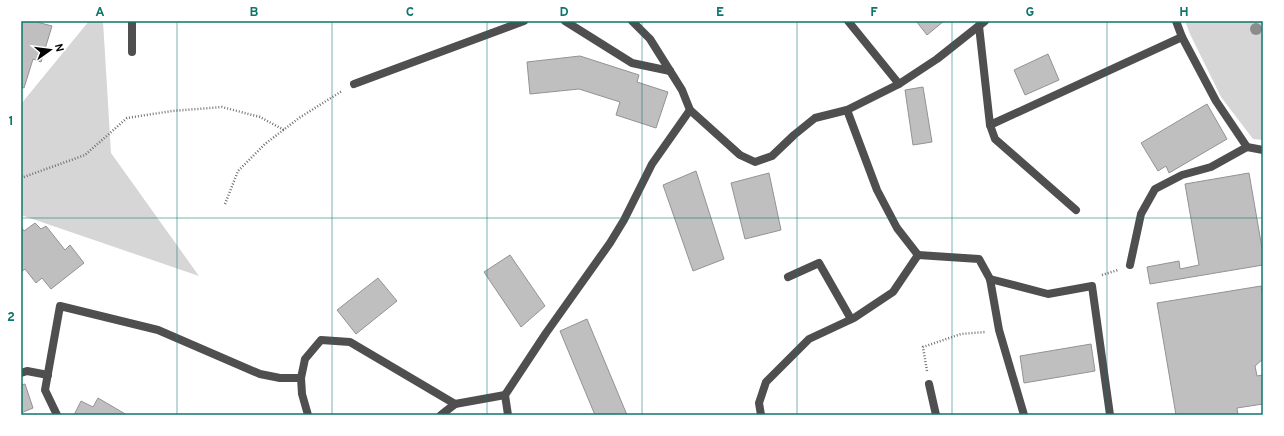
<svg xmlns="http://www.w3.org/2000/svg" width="1284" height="436" font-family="Overpass,sans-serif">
<rect width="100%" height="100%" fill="#fff"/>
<g fill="#d6d6d6">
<path d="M89 21H103L111 153 199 276 21 215V104Z"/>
<path d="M1185 21H1263V140L1253 139 1221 97 1190 34Z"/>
</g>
<g fill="#bfbfbf" stroke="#939393">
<path d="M21 21H33L52 26 41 62 33 59 24 88 21 87Z"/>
<path d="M916 21H944L927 35Z"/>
<path d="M1048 54 1059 80 1025 95 1014 70Z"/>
<path d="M580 56 639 75 637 82 668 92 656 128 616 115 620 102 579 89 530 94 527 62Z"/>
<path d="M923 87 932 142 913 145 905 90Z"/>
<path d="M1207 104 1227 139 1169 173 1166 166 1158 171 1141 143Z"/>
<path d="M696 171 724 259 693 271 663 185Z"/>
<path d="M769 173 781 230 745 239 731 183Z"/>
<path d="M1249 173 1263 254V265L1150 284 1147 267 1179 261 1180 269 1199 265 1185 184Z"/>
<path d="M35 223 41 229 46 226 65 250 70 245 84 263 51 289 42 278 36 283 25 269 21 272V227L24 231Z"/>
<path d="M510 255 545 306 521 327 484 272Z"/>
<path d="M378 278 397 301 356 334 337 310Z"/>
<path d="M1261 286 1263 297V359L1255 366 1257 376 1263 375V404L1237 408 1238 415H1176L1157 303Z"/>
<path d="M587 319 627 415H595L560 331Z"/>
<path d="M1091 344 1095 371 1024 383 1020 356Z"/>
<path d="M25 384 33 408 21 413V385Z"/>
<path d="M98 398 127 415H74L81 401 93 407Z"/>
</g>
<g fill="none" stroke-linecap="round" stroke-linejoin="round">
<g stroke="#717171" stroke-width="2.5" stroke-dasharray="1 2" stroke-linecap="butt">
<path d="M21 178 85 155 127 118 172 111 222 107 260 117 284 130"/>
<path d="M225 204 238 171 265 144 299 118 342 91"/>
<path d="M1102 275 1118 270"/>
<path d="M927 371 923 347 961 334 985 332"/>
</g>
<g stroke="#4f4f4f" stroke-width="8">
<path d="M132 21V52"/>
<path d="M565 21 632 63 670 71"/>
<path d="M632 21 650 39 682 90 690 110 740 155 755 162 772 156 794 135 815 118 847 110 899 84 937 59 985 21"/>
<path d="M848 21 899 84"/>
<path d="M1176 21 1182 37 1216 101 1247 147 1263 150"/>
<path d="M979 26 990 125 1182 37"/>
<path d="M354 84 524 21"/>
<path d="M990 125 995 139 1076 210"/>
<path d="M918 255 979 259 990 279 999 330 1024 415"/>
<path d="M1130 265 1141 214 1155 189 1182 175 1211 167 1247 147"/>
<path d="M788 277 819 263 851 319"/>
<path d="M990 279 1048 294 1092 286 1110 415"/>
<path d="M21 373 27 371 48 375"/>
<path d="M301 378 302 394 308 415"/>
<path d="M929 384 936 415"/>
<path d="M57 415 45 390 60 306 158 330 260 374 280 378H301L305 359 321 340 350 342 455 404"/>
<path d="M441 415 455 404 505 395"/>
<path d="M508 415 505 395 546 333 610 243 624 220 652 164 690 110"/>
<path d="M761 415 759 403 766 382 809 339 854 318 893 292 918 255 897 228 877 190 847 110"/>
</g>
</g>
<circle fill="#8c8c8c" cx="1256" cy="29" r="6"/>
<path fill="none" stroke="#0f766e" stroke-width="1" stroke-opacity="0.55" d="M177 21V415M332 21V415M487 21V415M642 21V415M797 21V415M952 21V415M1107 21V415M21 218H1263"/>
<rect width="1284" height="436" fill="none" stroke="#ffffff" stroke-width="44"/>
<g transform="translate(50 50) rotate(76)" stroke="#ffffff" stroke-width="3" paint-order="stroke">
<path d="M0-3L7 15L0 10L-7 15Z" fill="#000000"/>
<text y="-6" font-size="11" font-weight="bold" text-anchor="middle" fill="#000000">N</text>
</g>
<rect x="22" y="22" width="1240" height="392" fill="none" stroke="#0f766e" stroke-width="1.5"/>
<g font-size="13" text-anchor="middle" font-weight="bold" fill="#0f766e">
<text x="100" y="16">A</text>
<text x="254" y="16">B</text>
<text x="410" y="16">C</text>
<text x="564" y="16">D</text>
<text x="720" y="16">E</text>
<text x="874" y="16">F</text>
<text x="1030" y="16">G</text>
<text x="1184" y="16">H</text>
<text x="11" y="125">1</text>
<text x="11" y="321">2</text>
</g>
</svg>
